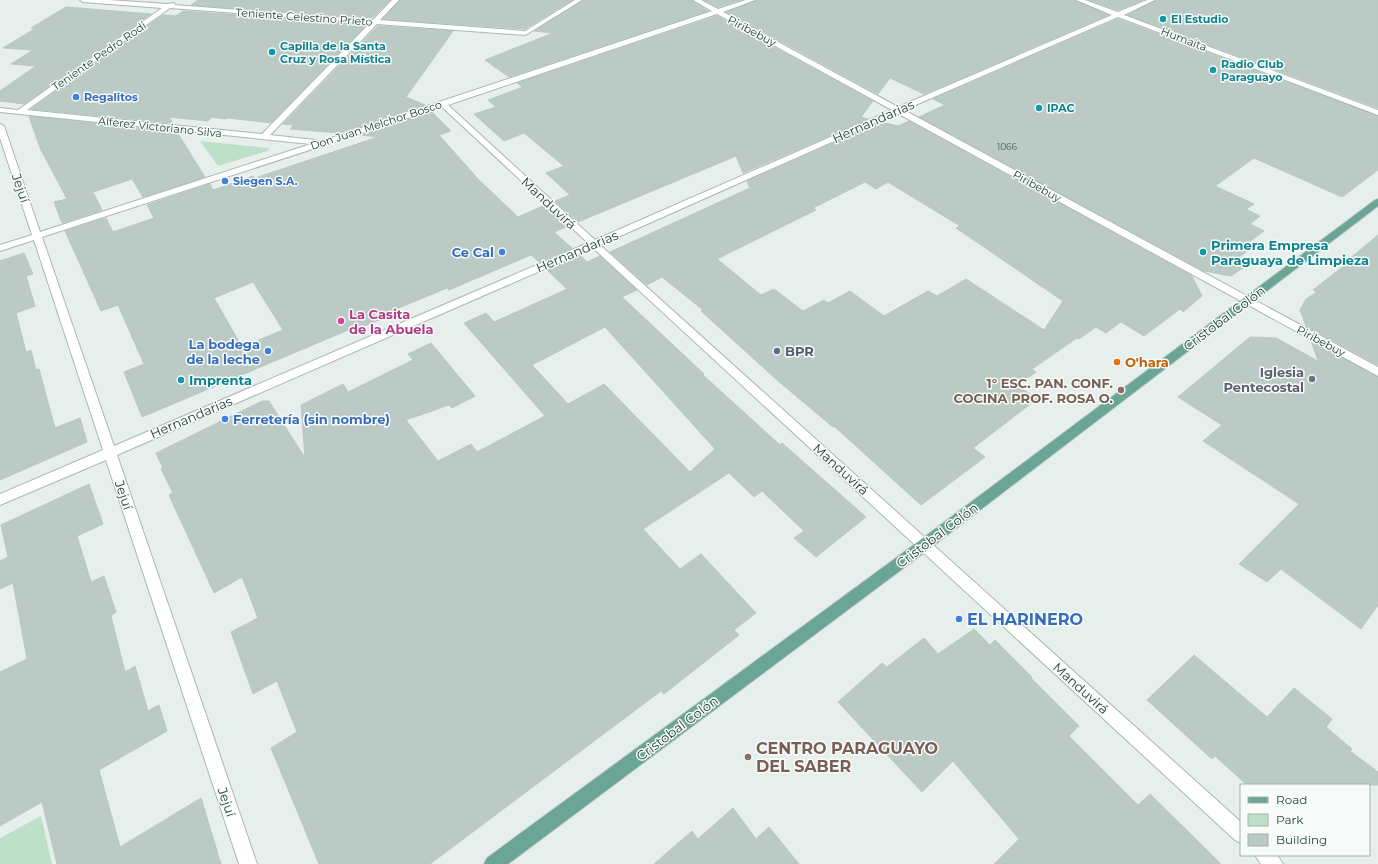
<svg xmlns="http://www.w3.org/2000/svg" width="1378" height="864" font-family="Montserrat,sans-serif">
<rect width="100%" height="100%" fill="#e6efeb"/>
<g fill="#bfe0c8">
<path d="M200 141 268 148 269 149 267 151 218 166Z"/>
<path d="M41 816 52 864H0V838Z"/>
</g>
<g fill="#bbcac4" stroke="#b8c9c2" fill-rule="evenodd">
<path d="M198 0H390L372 18 191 5Z"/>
<path d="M400 0H572L525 29 383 19Z"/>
<path d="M583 0H692L708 11 509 77 485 60 553 33 534 31Z"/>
<path d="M704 0H741L718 7Z"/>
<path d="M756 0H1075L1108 15 924 94 890 78 878 94 727 12Z"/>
<path d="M1089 0H1143L1118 10Z"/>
<path d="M1156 0H1378V108L1128 15Z"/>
<path d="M66 7 151 14 24 104 0 101V91L36 66 11 64 33 50 3 48 36 28H31Z"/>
<path d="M183 11 367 24 271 123 228 118 225 119 212 117 208 121 169 117 173 123 31 109 163 15 176 16Z"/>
<path d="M717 16 873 101 861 117 868 119 743 173 736 156 578 222 555 201 570 195 546 173 564 166 524 133 504 141 474 114 496 107 488 100 523 87 517 83Z"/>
<path d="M1118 19 1378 116V170L1342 197 1254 158 1215 186 1254 204 1246 209 1260 216 1250 224 1264 231 1249 242 1256 245 1239 257 1250 263 1231 276 1204 271 919 117 945 105 933 99Z"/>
<path d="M378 26 453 31 406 97 425 105 340 133 290 129 294 125 283 124Z"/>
<path d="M432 112 451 131 439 135 478 179 518 217 545 205 568 226 554 232 572 248 539 262 531 255 449 290 447 288 389 312 391 315 355 330 353 328 142 417 124 372 144 364 118 305 101 311 65 231 106 218 113 232 154 218 147 205 210 184 213 190 253 176 255 178 378 137 360 135ZM253 282 283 330 242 347 214 298Z"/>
<path d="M29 116 177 132 205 177 143 197 132 179 93 192 102 210 62 223 54 202 67 199 40 148Z"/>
<path d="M909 121 1192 276 1202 296 1183 312 1180 309 1144 336 1121 322 1106 333 1096 327 1079 339 1077 338 1032 369 1036 372 1017 385 1037 399 973 448 985 457 921 505 835 427H833L777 380 701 311 703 310 662 277 647 285 610 252 750 188 747 181 881 122 898 126ZM865 182 876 189 888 182 960 226 956 228 1063 301 1044 330 966 279 937 296 928 291 884 316 850 291 828 303 824 300 803 311 774 289 761 295 717 259 816 210 813 208Z"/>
<path d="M1378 235V365L1306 326 1300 310 1306 299 1317 292 1313 290 1350 261 1348 260Z"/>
<path d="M24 253 33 274 26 276 35 306 16 313 26 352 31 350 36 370 39 369 55 428 80 418 87 442 0 480V261Z"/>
<path d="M580 255 587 262 600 256 637 290 622 297 704 374 703 375 780 445 782 443 866 517 816 557 794 538 804 531 762 491 754 497 729 473 643 529 680 569 701 554 756 613 734 630 739 635 664 694 661 691 430 864H319L271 748 297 732 277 681 253 694 231 632 258 618 242 577 214 593 169 495 173 493 161 469 163 468 156 453 262 401H269L305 458 301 405 343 384 348 392 413 360 408 354 431 343 475 396 452 408 449 405 406 420 438 461 471 444 477 452 545 416 464 323 486 313 494 322 567 289 547 270ZM605 327 715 449 690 472 604 384 568 404 532 365Z"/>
<path d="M1250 337 1276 338 1318 361 1311 341 1378 377V605L1361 629 1281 569 1267 582 1239 564 1299 504 1203 441 1222 425 1178 397Z"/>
<path d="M89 484 103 524 77 536 91 582 104 576 116 612 111 616 125 672 135 666 148 711 159 705 167 731 99 770 120 847 201 798 221 864H57L42 802 0 826V672L27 659 13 583 0 589V561L8 557 1 525Z"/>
<path d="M974 629 990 645 995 640 1032 677 1031 678 1079 726 1069 736 1138 805 1150 794 1221 864H994L1019 839 953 761 922 792 838 702 882 663 887 667 924 638 938 654Z"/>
<path d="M1194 655 1267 717 1294 688 1332 719 1326 727 1352 749 1350 751 1378 772V785H1247L1215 756 1212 759 1147 700Z"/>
<path d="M733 808 756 839 769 827 799 864H654L692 831 698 839Z"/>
</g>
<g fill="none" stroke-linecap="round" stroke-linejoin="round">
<g stroke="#a8b8b2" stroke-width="2">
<path id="service" d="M575 0H582L527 34 522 33Z"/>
</g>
<g stroke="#a8b8b2" stroke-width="2">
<g id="minor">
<path d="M80 0H109L167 4 174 3 175 5 373 20 392 0H399L380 20 525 31 528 33 525 35 377 24 270 135 315 140 319 142 712 11 693 0H701L718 9 746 0H755L723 12 898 107 1112 15 1076 0H1085L1118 12 1147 0H1155L1124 15 1378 110V115L1118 17 904 110 1378 367V376L897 113 600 245 1241 822V843L1235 840 593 248 117 455 257 864H239L106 460 0 505V494L103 450 34 240 0 251V245L32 235 0 138V124L4 126 40 232 311 144 0 112V108L18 110 162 8 83 2ZM170 8 370 23 262 134 27 110ZM717 14 892 110 595 240 448 105ZM442 107 588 243 114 446 42 237Z"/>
<path d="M1255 855H1277L1283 864H1261Z"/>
</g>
</g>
<g stroke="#c2cac8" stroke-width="2">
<path id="primary" d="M1378 199V206L929 549 508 864H484L487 858 919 541 1375 200Z"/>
</g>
<use href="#service" fill="#fff" fill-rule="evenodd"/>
<use href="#minor" fill="#fff" fill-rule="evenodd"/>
<use href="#primary" fill="#6aa596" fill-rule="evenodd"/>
</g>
<g fill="#0f9aa8" stroke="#f7fbf9" stroke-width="1.5">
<circle cx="1163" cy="19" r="4"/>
<circle cx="272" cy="52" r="4"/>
<circle cx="1213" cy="70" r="4"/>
<circle cx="1039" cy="108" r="4"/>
<circle cx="1203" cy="252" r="4"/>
<circle cx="181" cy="380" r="4"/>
</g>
<g fill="#3f7fe0" stroke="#f7fbf9" stroke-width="1.5">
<circle cx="76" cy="97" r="4"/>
<circle cx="225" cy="181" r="4"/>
<circle cx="502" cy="252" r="4"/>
<circle cx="268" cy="351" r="4"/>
<circle cx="225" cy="419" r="4"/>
<circle cx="959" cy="619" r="4"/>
</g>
<circle fill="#d1479c" stroke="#f7fbf9" stroke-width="1.5" cx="341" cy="321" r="4"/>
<circle fill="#5c6f8a" stroke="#f7fbf9" stroke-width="1.5" cx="777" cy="351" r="4"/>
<circle fill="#e8710a" stroke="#f7fbf9" stroke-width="1.5" cx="1117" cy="362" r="4"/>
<circle fill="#6b7280" stroke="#f7fbf9" stroke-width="1.5" cx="1312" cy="379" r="4"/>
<g fill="#8d6e63" stroke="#f7fbf9" stroke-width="1.5">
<circle cx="1121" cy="390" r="4"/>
<circle cx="748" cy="757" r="4"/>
</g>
<g text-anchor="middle" stroke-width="3" stroke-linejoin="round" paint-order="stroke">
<g font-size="9" fill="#4a645c">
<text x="1007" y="150">1066</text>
</g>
<g font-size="11" fill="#24423a" stroke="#f7fbf9">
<text transform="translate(304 17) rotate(4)" y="4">Teniente Celestino Prieto</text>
<text transform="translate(752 31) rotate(28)" y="4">Piribebuy</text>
<text transform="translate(1184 39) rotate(21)" y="4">Humaita</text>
<text transform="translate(99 56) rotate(-35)" y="4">Teniente Pedro Rodi</text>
<text transform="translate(376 125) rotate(-18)" y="4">Don Juan Melchor Bosco</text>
<text transform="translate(160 127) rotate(6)" y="4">Alferez Victoriano Silva</text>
<text transform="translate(1037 186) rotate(29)" y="4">Piribebuy</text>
<text transform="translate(1321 341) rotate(28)" y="4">Piribebuy</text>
</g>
<g font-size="11" font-weight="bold" fill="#0d838f" stroke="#f7fbf9" text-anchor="start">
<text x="1171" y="23">El Estudio</text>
<text x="280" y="50">Capilla de la Santa<tspan x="280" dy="13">Cruz y Rosa Mística</tspan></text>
<text x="1221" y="68">Radio Club<tspan x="1221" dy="13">Paraguayo</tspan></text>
<text x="1047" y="112">IPAC</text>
</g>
<g font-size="11" font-weight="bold" fill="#366cbe" stroke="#f7fbf9" text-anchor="start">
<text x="84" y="101">Regalitos</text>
<text x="233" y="185">Siegen S.A.</text>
</g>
<g font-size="13" fill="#24423a" stroke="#f7fbf9">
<text transform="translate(873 121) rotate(-24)" y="5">Hernandarias</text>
<text transform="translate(21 188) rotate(71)" y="5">Jejuí</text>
<text transform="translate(549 203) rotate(43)" y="5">Manduvirá</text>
<text transform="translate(577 251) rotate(-23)" y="5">Hernandarias</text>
<text transform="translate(1224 318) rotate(-37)" y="5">Cristobal Colón</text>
<text transform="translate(191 417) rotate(-23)" y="5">Hernandarias</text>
<text transform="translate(841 469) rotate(42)" y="5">Manduvirá</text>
<text transform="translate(124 495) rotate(71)" y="5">Jejuí</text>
<text transform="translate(937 535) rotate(-37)" y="5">Cristobal Colón</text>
<text transform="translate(1081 688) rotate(42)" y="5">Manduvirá</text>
<text transform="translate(677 728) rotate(-37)" y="5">Cristobal Colón</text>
<text transform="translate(227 802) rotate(71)" y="5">Jejuí</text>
</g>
<g font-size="13" font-weight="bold" fill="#0d838f" stroke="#f7fbf9" text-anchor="start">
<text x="1211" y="250">Primera Empresa<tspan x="1211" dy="15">Paraguaya de Limpieza</tspan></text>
<text x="189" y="385">Imprenta</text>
</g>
<g font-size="13" font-weight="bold" fill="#366cbe" stroke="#f7fbf9" text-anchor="end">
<text x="494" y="257">Ce Cal</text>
<text x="260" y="349">La bodega<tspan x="260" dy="15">de la leche</tspan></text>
<text x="233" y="424" text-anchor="start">Ferretería (sin nombre)</text>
</g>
<g font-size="13" font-weight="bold" fill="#b23c85" stroke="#f7fbf9" text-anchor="start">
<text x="349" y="319">La Casita<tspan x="349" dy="15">de la Abuela</tspan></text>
</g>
<g font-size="13" font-weight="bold" fill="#4e5e75" stroke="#f7fbf9" text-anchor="start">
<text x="785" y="356">BPR</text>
</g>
<g font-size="13" font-weight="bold" fill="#c56008" stroke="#f7fbf9" text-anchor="start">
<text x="1125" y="367">O'hara</text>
</g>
<g font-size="13" font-weight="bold" fill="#5b616d" stroke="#f7fbf9" text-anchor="end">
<text x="1304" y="377">Iglesia<tspan x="1304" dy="15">Pentecostal</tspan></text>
</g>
<g font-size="13" font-weight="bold" fill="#785e54" stroke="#f7fbf9" text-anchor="end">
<text x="1113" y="388">1° ESC. PAN. CONF.<tspan x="1113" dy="15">COCINA PROF. ROSA O.</tspan></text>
</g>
<g font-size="16" font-weight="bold" fill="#366cbe" stroke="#f7fbf9" text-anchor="start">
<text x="967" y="625">EL HARINERO</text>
</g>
<g font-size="16" font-weight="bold" fill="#785e54" stroke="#f7fbf9" text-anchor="start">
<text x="756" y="754">CENTRO PARAGUAYO<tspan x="756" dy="18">DEL SABER</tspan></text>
</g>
</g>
<rect x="1240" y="784" width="130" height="72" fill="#f7fbf9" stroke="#a3b1ad"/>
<rect x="1248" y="797" width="20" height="6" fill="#6aa596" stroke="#a3b1ad"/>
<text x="1276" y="804" font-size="12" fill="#24423a">Road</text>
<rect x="1248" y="814" width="20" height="12" fill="#bfe0c8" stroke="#a3b1ad"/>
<text x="1276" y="824" font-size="12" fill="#24423a">Park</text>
<rect x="1248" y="834" width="20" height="12" fill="#bbcac4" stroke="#a3b1ad"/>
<text x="1276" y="844" font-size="12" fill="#24423a">Building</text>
</svg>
